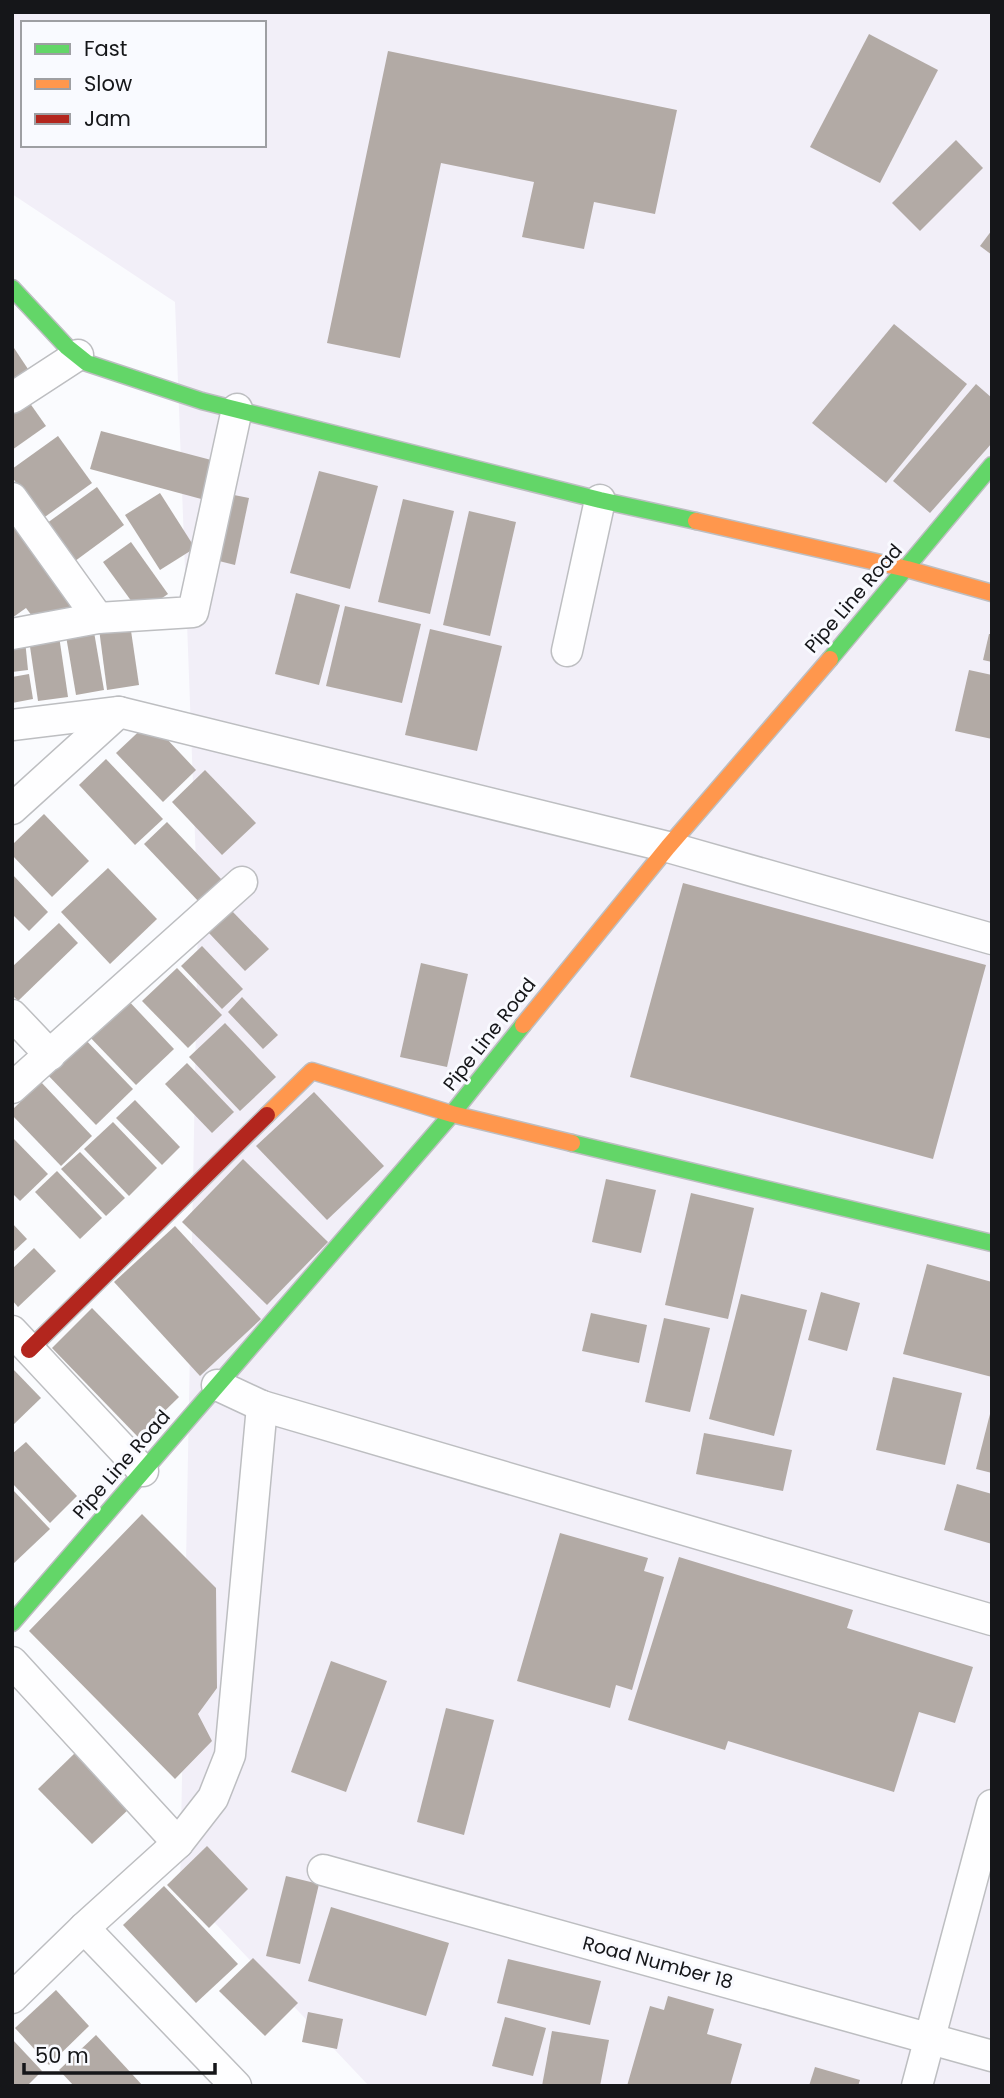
<svg xmlns="http://www.w3.org/2000/svg" width="1004" height="2098" font-family="Poppins,sans-serif">
<rect width="100%" height="100%" fill="#fafbfe"/>
<path fill="#f2eff8" fill-rule="evenodd" d="M12 12H992V2086H369L180 1886 198 917 175 302 12 194ZM23 23H264V145H23Z"/>
<g fill="#b2aaa5">
<path d="M869 34 938 70 880 183 810 147Z"/>
<path d="M388 51 677 110 655 214 594 202 584 249 522 237 534 182 441 163 400 358 327 343Z"/>
<path d="M956 140 983 168 920 231 892 203Z"/>
<path d="M992 230V255L980 246Z"/>
<path d="M894 324 967 384 886 483 812 423Z"/>
<path d="M14 348 30 372 12 384V349Z"/>
<path d="M976 384 992 398V443L930 513 893 481Z"/>
<path d="M22 392 46 426 12 450V399Z"/>
<path d="M101 431 215 461 205 500 90 469Z"/>
<path d="M58 436 92 483 42 519 12 477V469Z"/>
<path d="M319 471 378 486 350 589 290 573Z"/>
<path d="M97 487 124 525 71 564 43 526Z"/>
<path d="M160 493 195 548 160 570 125 515Z"/>
<path d="M224 493 249 498 235 565 211 559Z"/>
<path d="M403 499 454 511 430 614 378 602Z"/>
<path d="M469 511 516 522 490 636 443 625Z"/>
<path d="M12 524 72 606 41 628 26 608 12 618Z"/>
<path d="M131 542 168 594 140 613 103 562Z"/>
<path d="M296 593 340 605 319 685 275 674Z"/>
<path d="M345 606 421 624 402 703 326 686Z"/>
<path d="M130 624 139 685 107 690 99 629Z"/>
<path d="M430 629 502 646 477 751 405 735Z"/>
<path d="M94 632 104 690 76 695 66 636Z"/>
<path d="M989 634H992V662L983 660Z"/>
<path d="M59 636 68 697 38 701 29 640Z"/>
<path d="M25 640 28 670 12 672V642Z"/>
<path d="M969 670 992 675V739L955 731Z"/>
<path d="M29 674 33 699 12 703V677Z"/>
<path d="M150 721 196 770 163 802 116 753Z"/>
<path d="M106 759 163 819 135 845 79 785Z"/>
<path d="M205 770 256 823 222 855 172 802Z"/>
<path d="M44 814 89 861 52 897 12 855V845Z"/>
<path d="M167 822 223 881 200 903 144 844Z"/>
<path d="M108 868 157 919 110 964 61 912Z"/>
<path d="M12 874 48 912 29 931 12 914Z"/>
<path d="M683 883 986 965 933 1159 630 1077Z"/>
<path d="M231 910 269 949 245 971 208 932Z"/>
<path d="M59 923 78 943 18 1001 12 995V967Z"/>
<path d="M202 946 243 989 222 1009 181 966Z"/>
<path d="M421 963 468 974 447 1067 400 1057Z"/>
<path d="M177 968 222 1015 188 1048 142 1001Z"/>
<path d="M124 996 174 1049 136 1085 86 1033Z"/>
<path d="M242 997 278 1035 263 1049 228 1012Z"/>
<path d="M225 1023 276 1077 240 1111 189 1057Z"/>
<path d="M80 1034 133 1089 96 1125 43 1070Z"/>
<path d="M187 1063 234 1112 212 1133 165 1084Z"/>
<path d="M41 1082 92 1136 61 1166 12 1115V1110Z"/>
<path d="M314 1092 384 1166 327 1220 256 1146Z"/>
<path d="M135 1100 180 1147 162 1165 116 1118Z"/>
<path d="M113 1122 157 1168 129 1196 84 1149Z"/>
<path d="M12 1137 48 1174 20 1201 12 1193Z"/>
<path d="M80 1152 125 1198 106 1216 61 1169Z"/>
<path d="M243 1159 328 1242 267 1305 182 1222Z"/>
<path d="M57 1171 102 1218 80 1239 35 1192Z"/>
<path d="M606 1179 656 1190 641 1253 592 1242Z"/>
<path d="M691 1193 754 1208 728 1319 665 1305Z"/>
<path d="M12 1223 27 1239 12 1253Z"/>
<path d="M175 1226 261 1319 200 1376 114 1282Z"/>
<path d="M34 1248 56 1271 18 1307 12 1300V1269Z"/>
<path d="M927 1264 992 1282V1377L903 1354Z"/>
<path d="M821 1292 860 1303 847 1351 808 1340Z"/>
<path d="M741 1294 807 1310 774 1436 709 1419Z"/>
<path d="M92 1308 179 1397 138 1437 52 1348Z"/>
<path d="M591 1313 647 1325 639 1363 582 1351Z"/>
<path d="M664 1318 710 1328 690 1412 645 1402Z"/>
<path d="M12 1368 41 1398 12 1426Z"/>
<path d="M893 1377 962 1393 945 1465 876 1450Z"/>
<path d="M991 1410 992 1411V1473L976 1469Z"/>
<path d="M704 1433 792 1450 783 1491 696 1474Z"/>
<path d="M26 1442 77 1496 50 1523 12 1483V1454Z"/>
<path d="M957 1484 992 1494V1544L944 1530Z"/>
<path d="M12 1489 50 1529 12 1565Z"/>
<path d="M142 1514 216 1588 217 1688 198 1714 212 1741 175 1779 29 1631Z"/>
<path d="M560 1533 648 1558 644 1571 664 1577 632 1690 616 1685 610 1708 517 1681Z"/>
<path d="M679 1557 853 1610 847 1628 973 1667 955 1723 919 1712 894 1792 728 1741 725 1750 628 1720Z"/>
<path d="M331 1661 387 1681 346 1792 291 1772Z"/>
<path d="M446 1708 494 1720 464 1835 417 1822Z"/>
<path d="M76 1752 130 1808 92 1844 38 1789Z"/>
<path d="M207 1846 248 1889 209 1928 167 1885Z"/>
<path d="M286 1876 319 1884 300 1964 266 1956Z"/>
<path d="M164 1886 238 1964 196 2003 123 1925Z"/>
<path d="M331 1907 449 1943 426 2016 308 1981Z"/>
<path d="M253 1958 298 2003 265 2036 219 1991Z"/>
<path d="M508 1959 601 1981 590 2025 497 2003Z"/>
<path d="M56 1990 89 2026 49 2065 15 2028Z"/>
<path d="M668 1996 714 2009 707 2034 742 2044 730 2086H627L650 2006 664 2010Z"/>
<path d="M308 2012 343 2019 337 2049 302 2042Z"/>
<path d="M505 2017 546 2028 533 2076 492 2066Z"/>
<path d="M552 2031 609 2040 600 2086H542Z"/>
<path d="M96 2035 143 2086H74L59 2070Z"/>
<path d="M12 2039 42 2071 27 2086H12Z"/>
<path d="M815 2067 860 2080 858 2086H809Z"/>
</g>
<g fill="none" stroke-linecap="round" stroke-linejoin="round">
<g stroke="#bdbec1" stroke-width="33">
<g id="street">
<path d="M12 398 78 355"/>
<path d="M12 498 98 618"/>
<path d="M12 634 98 618 193 612 237 409"/>
<path d="M567 651 600 500"/>
<path d="M12 725 119 712 668 847 992 939"/>
<path d="M12 809 119 712"/>
<path d="M12 1015 50 1055"/>
<path d="M12 1088 242 882"/>
<path d="M12 1331 143 1471"/>
<path d="M217 1385 262 1406 992 1620"/>
<path d="M12 1662 178 1843"/>
<path d="M323 1870 992 2056"/>
<path d="M84 1928 236 2086"/>
<path d="M12 1998 84 1928 178 1843 213 1798 230 1755 262 1406"/>
<path d="M917 2086 992 1805"/>
</g>
</g>
<g stroke="#bdbec1" stroke-width="19">
<g id="fast">
<path d="M12 288 67 347 87 363 202 401 600 500 696 521"/>
<path d="M830 659 992 465"/>
<path d="M572 1143 992 1243"/>
<path d="M12 1623 452 1114 523 1025"/>
</g>
</g>
<g stroke="#bdbec1" stroke-width="19">
<g id="slow">
<path d="M696 521 907 569 992 593"/>
<path d="M523 1025 668 847 830 659"/>
<path d="M267 1115 312 1071 452 1114 572 1143"/>
</g>
</g>
<g stroke="#bdbec1" stroke-width="19">
<path id="jam" d="M29 1350 267 1115"/>
</g>
<use href="#street" stroke="#fefeff" stroke-width="30"/>
<use href="#fast" stroke="#63d668" stroke-width="16"/>
<use href="#slow" stroke="#ff974d" stroke-width="16"/>
<use href="#jam" stroke="#b3261e" stroke-width="16"/>
</g>
<g text-anchor="middle" stroke-width="6" stroke-linejoin="round" paint-order="stroke">
<g font-size="19" fill="#151619" stroke="#f9faff">
<text transform="translate(853 598) rotate(-49)" y="7">Pipe Line Road</text>
<text transform="translate(489 1034) rotate(-52)" y="7">Pipe Line Road</text>
<text transform="translate(121 1464) rotate(-49)" y="7">Pipe Line Road</text>
<text transform="translate(658 1962) rotate(15)" y="7">Road Number 18</text>
</g>
</g>
<rect width="1004" height="2098" fill="none" stroke="#151619" stroke-width="28"/>
<rect x="21" y="21" width="245" height="126" fill="#f9faff" stroke="#9e9fa3" stroke-width="2"/>
<rect x="35" y="44" width="35" height="10" fill="#63d668" stroke="#9e9fa3" stroke-width="2"/>
<text x="84" y="56" font-size="21" fill="#151619">Fast</text>
<rect x="35" y="79" width="35" height="10" fill="#ff974d" stroke="#9e9fa3" stroke-width="2"/>
<text x="84" y="91" font-size="21" fill="#151619">Slow</text>
<rect x="35" y="114" width="35" height="10" fill="#b3261e" stroke="#9e9fa3" stroke-width="2"/>
<text x="84" y="126" font-size="21" fill="#151619">Jam</text>
<path d="M24 2063v10h191v-10" fill="none" stroke="#151619" stroke-width="3.5"/>
<text x="35" y="2063" font-size="21" fill="#151619" stroke="#f9faff" stroke-width="5" paint-order="stroke">50 m</text>
</svg>
